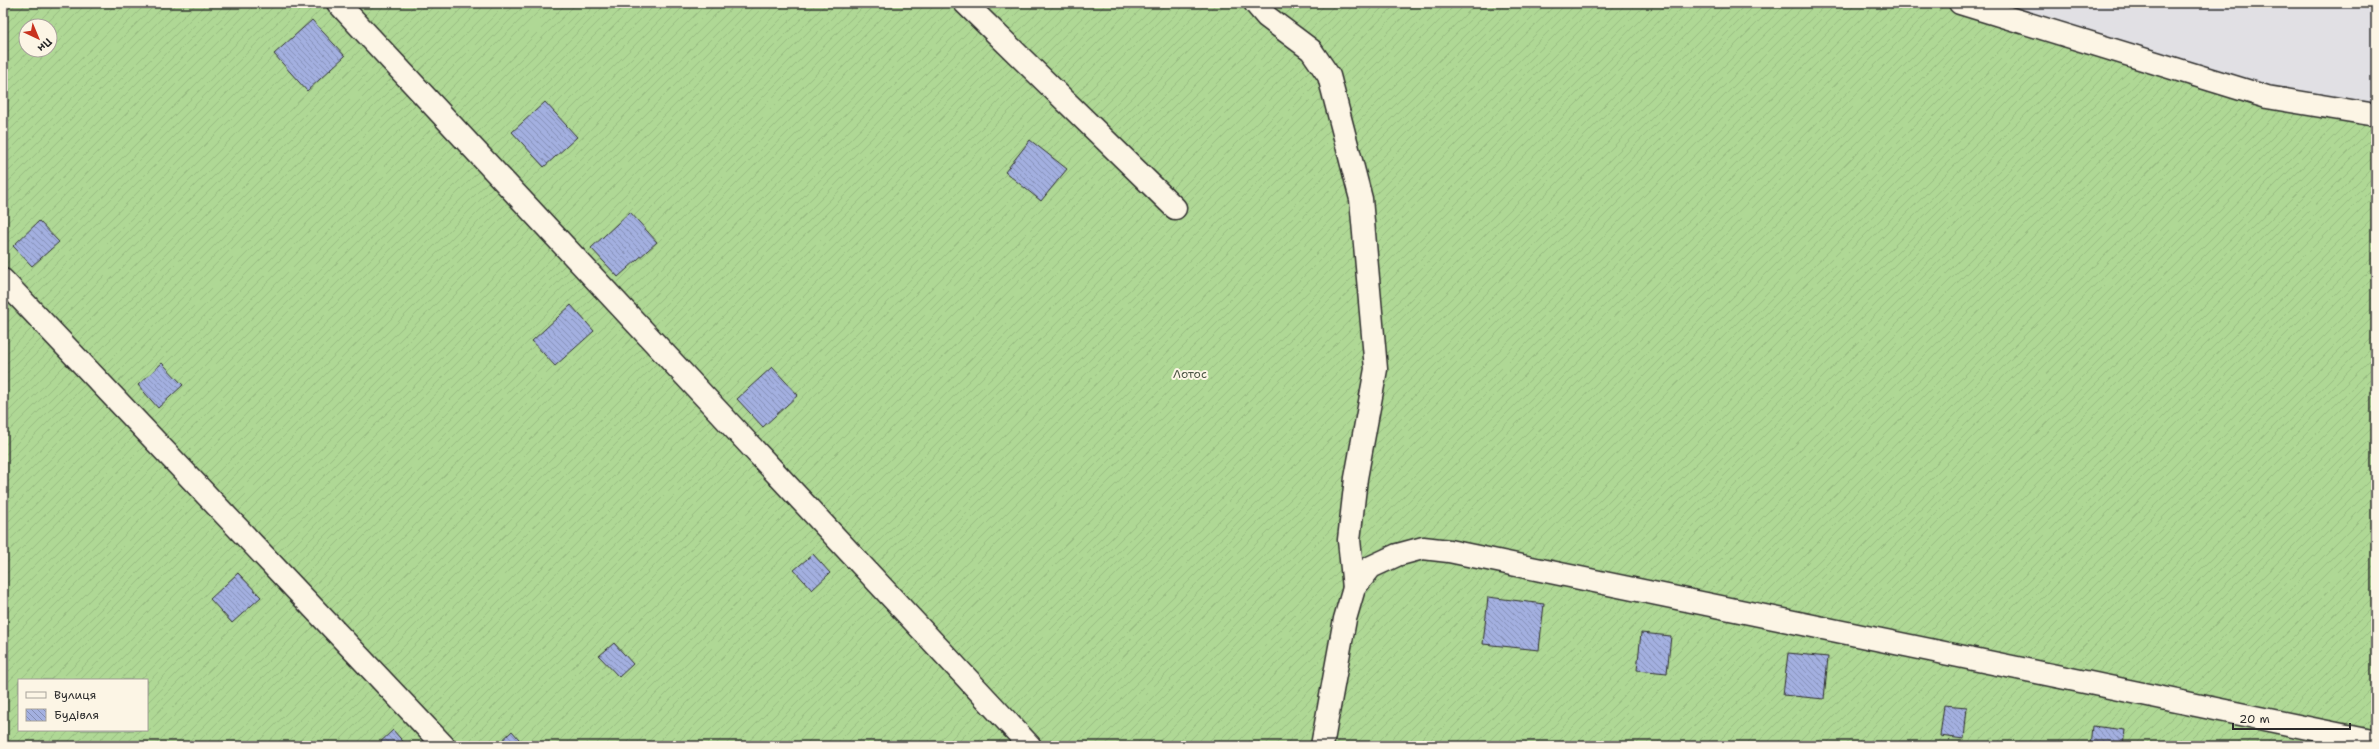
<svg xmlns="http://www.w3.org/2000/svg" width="2379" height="749" font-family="'Shantell Sans',sans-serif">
<defs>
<pattern id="garden-furrows" width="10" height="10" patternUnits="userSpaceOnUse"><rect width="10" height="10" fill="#afd895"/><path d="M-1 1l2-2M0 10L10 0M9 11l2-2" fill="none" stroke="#97ba81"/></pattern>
<pattern id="building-back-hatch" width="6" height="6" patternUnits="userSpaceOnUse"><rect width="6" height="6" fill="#a3b0e0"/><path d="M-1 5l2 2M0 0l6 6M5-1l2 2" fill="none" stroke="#858fb6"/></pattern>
</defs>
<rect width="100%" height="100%" fill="#e1e0e4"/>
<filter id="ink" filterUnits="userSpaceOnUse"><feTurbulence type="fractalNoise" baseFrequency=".025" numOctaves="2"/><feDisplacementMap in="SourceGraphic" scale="8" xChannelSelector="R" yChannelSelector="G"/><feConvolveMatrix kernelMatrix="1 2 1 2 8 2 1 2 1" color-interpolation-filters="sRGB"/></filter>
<g filter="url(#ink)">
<path fill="url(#garden-furrows)" stroke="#6d8260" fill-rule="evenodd" d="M3 3H1960L2376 115V746H3ZM26 26H50V50H26ZM19 680H147V730H19Z"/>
<g fill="url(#building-back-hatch)" stroke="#2b2b2b">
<path d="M312 20 345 56 307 91 274 54Z"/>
<path d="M545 102 577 137 544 167 512 132Z"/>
<path d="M1030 140 1067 169 1041 201 1005 172Z"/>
<path d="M630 212 657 242 618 277 591 248Z"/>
<path d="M39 221 59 242 32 266 13 246Z"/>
<path d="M571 305 594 331 555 366 532 341Z"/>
<path d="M162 363 183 385 158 408 138 385Z"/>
<path d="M772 367 798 395 763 427 737 399Z"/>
<path d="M813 554 830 573 812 590 794 570Z"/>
<path d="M238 573 261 597 232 623 210 599Z"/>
<path d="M1488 597 1544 604 1539 650 1483 644Z"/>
<path d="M1641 633 1671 636 1667 673 1637 670Z"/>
<path d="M614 643 633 664 619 677 599 656Z"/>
<path d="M1788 653 1828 657 1824 699 1783 695Z"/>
<path d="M1944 705 1967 707 1964 739 1940 736Z"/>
<path d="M2092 726 2125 730 2123 746H2090Z"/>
<path d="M393 730 407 746H376Z"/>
<path d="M512 731 525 746H496Z"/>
</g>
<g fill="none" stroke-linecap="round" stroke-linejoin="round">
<g stroke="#2b2b2b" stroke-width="25">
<g id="minor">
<path d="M338 3 1030 746"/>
<path d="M965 3 1175 208"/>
<path d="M1255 3 1267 17 1311 50 1329 76 1361 199 1376 369 1356 478 1349 540 1354 588"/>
<path d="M1960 3 2267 97 2376 115"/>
<path d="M3 280 444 746"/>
<path d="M1322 746 1345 619 1354 588 1371 567 1397 555 1423 548 1449 551 2376 742"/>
</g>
</g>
<use href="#minor" stroke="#fcf5e5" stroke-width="22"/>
</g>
</g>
<g text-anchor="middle" stroke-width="4" stroke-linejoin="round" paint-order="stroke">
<g font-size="12" fill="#4c5646" stroke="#fcf5e5">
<text x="1190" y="378">Лотос</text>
</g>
</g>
<rect width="2379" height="749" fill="none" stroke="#fcf5e5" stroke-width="16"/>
<rect x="8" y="8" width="2363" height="733" fill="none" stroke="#2b2b2b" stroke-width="1.5" filter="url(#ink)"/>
<rect x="18" y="679" width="130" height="52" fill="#fcf5e5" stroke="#a8a49b"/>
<rect x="26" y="692" width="20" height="6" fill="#fcf5e5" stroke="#a8a49b"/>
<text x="54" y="699" font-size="12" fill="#2b2b2b">Вулиця</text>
<rect x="26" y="709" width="20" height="12" fill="url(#building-back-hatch)" stroke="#a8a49b"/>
<text x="54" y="719" font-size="12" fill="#2b2b2b">Будівля</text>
<g transform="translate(38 38) rotate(136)"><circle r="19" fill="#fcf5e5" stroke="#a8a49b"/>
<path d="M0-3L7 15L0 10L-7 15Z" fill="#c8321e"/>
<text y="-6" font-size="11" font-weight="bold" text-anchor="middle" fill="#2b2b2b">Пн</text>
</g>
<path d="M2233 723v6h117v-6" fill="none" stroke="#2b2b2b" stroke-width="2"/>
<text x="2239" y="723" font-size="12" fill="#2b2b2b" stroke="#fcf5e5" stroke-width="3" paint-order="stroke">20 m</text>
</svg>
